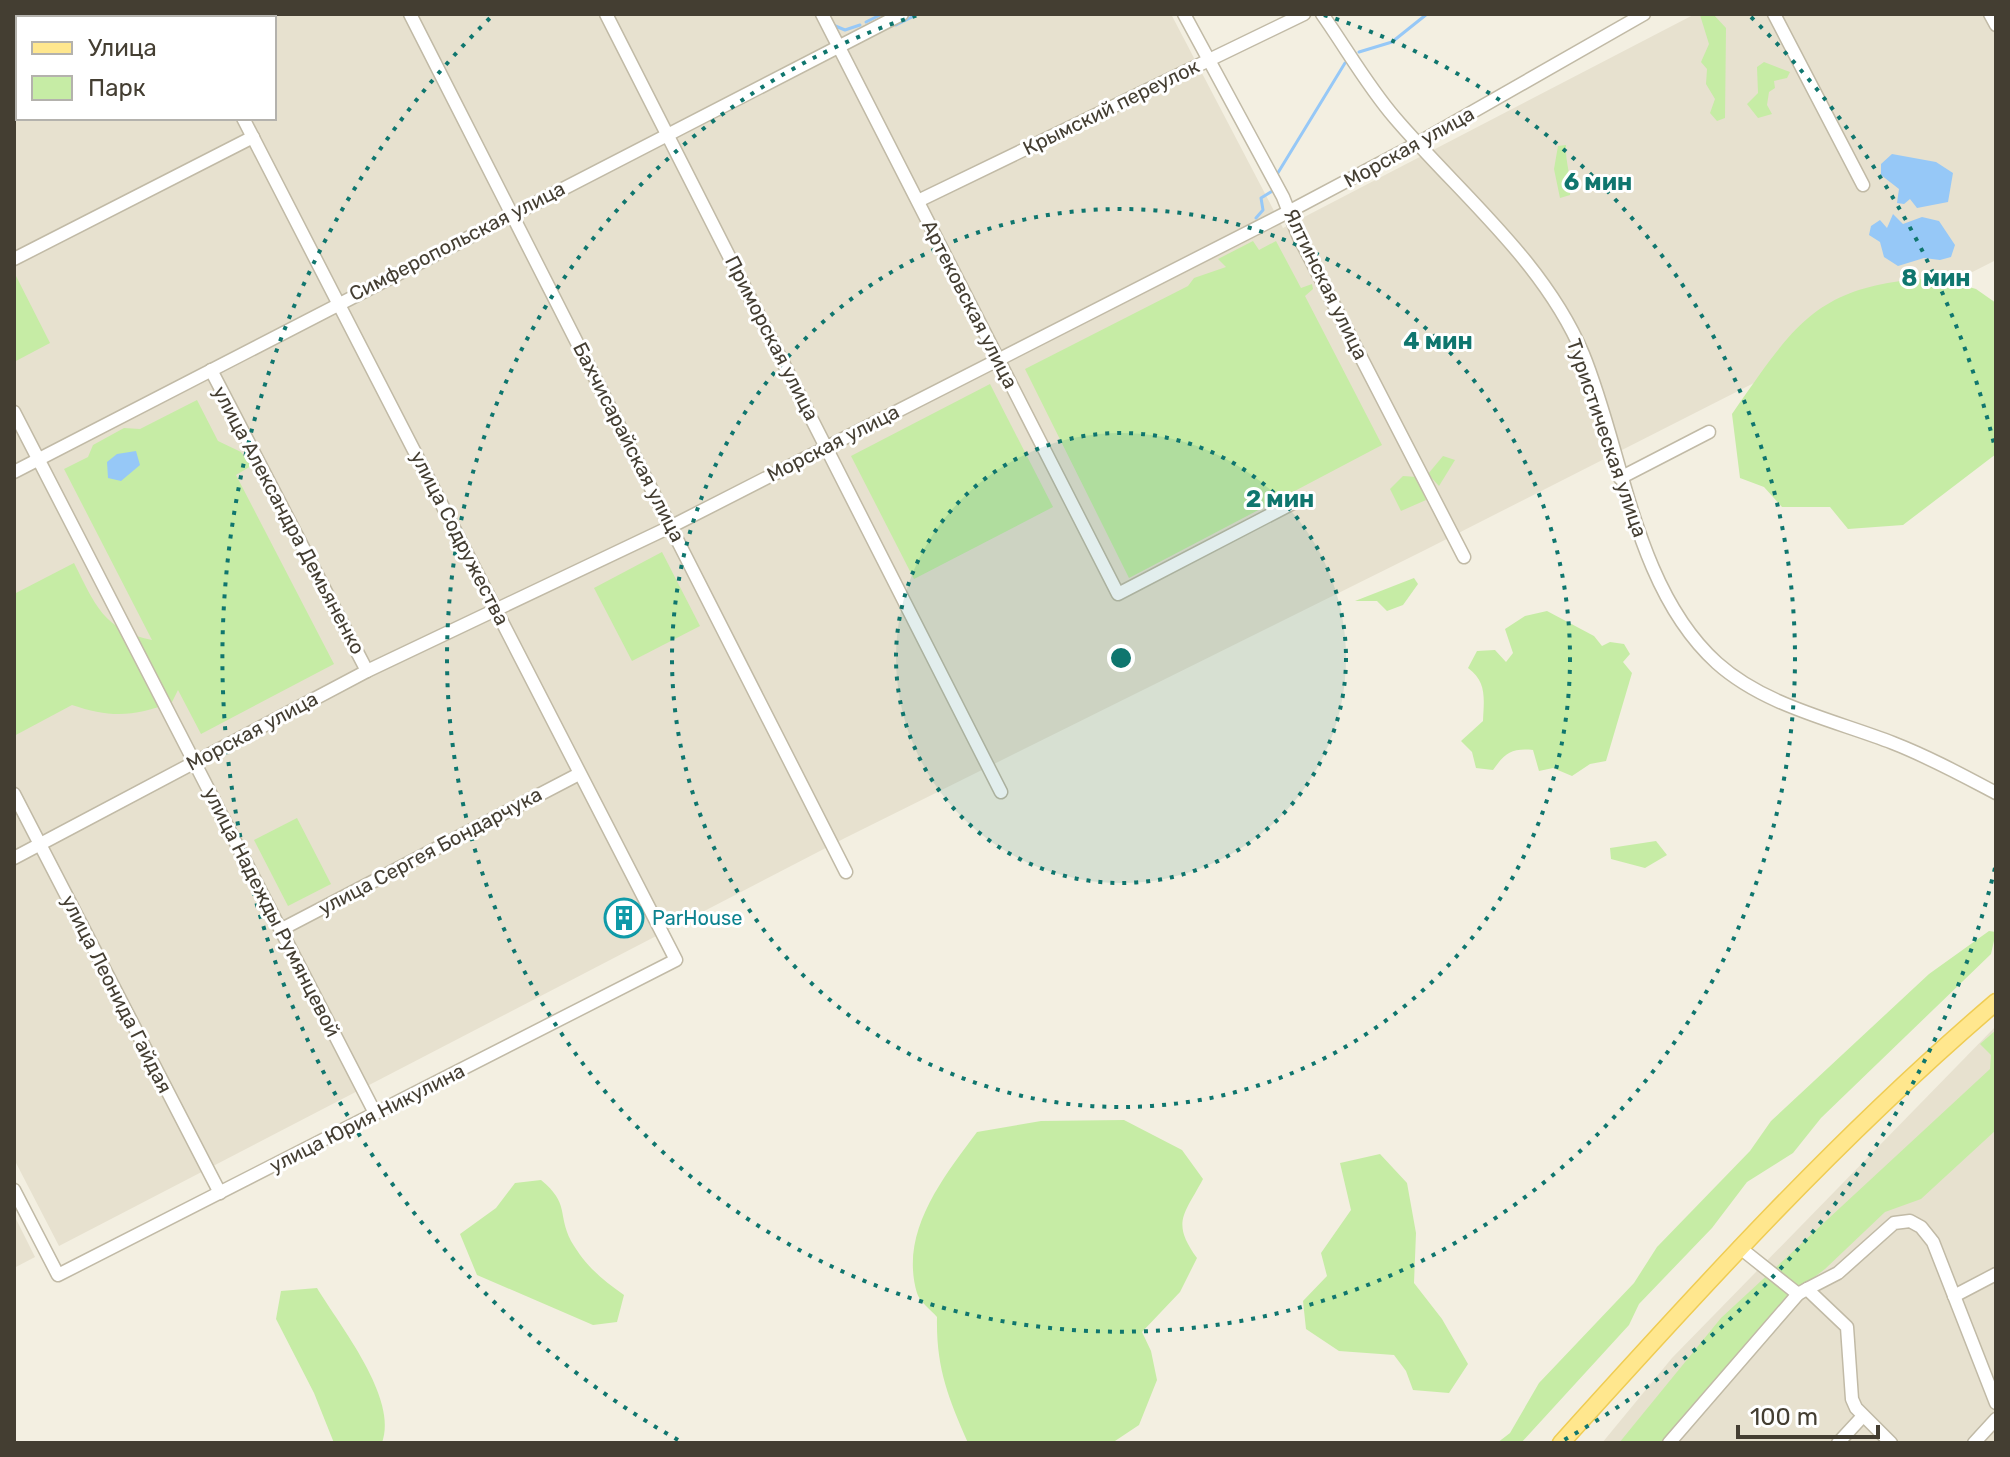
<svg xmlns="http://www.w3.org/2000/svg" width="2010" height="1457" font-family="Rubik,sans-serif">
<rect width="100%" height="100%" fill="#f3efe1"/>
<g fill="#e7e1cf">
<path d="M95 14H1171L1283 228 1695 14H1996V260L1425 550 845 838 59 1246 14 1159V56L18 54V118H274V18H88Z"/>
<path d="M1996 1026V1443H1602L1672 1358Z"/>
<path d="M14 1215 35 1257 14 1268Z"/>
</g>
<g fill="#c6eca5">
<path d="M1713 14 1726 28 1725 118 1717 121 1710 113 1715 99 1706 84 1707 69 1701 62 1709 44 1700 15Z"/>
<path d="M1764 62 1790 72 1787 78 1774 81 1775 88 1769 92 1767 105 1772 114 1758 118 1747 104 1758 93 1757 67Z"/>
<path d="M1566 145C1565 163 1572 177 1570 195L1560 198 1554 169 1558 146Z"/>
<path d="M1253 241 1259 250 1276 241 1301 288 1312 284 1313 289 1305 296 1382 445 1129 578 1025 369 1188 286 1194 278 1226 267 1218 259Z"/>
<path d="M16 276 50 343 14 362V277Z"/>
<path d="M1938 278 1976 289 1996 303V454L1903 525 1848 529 1830 507H1782L1764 487 1740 478 1732 414C1796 322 1818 283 1938 278Z"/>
<path d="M990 384 1053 507 914 579 851 456Z"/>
<path d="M197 400 218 441 241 452 251 466 236 475 334 664 201 734 178 690 172 702C135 717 110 718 72 705L14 736V594L74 563C95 604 103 630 152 640L64 469 88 457 93 445 124 428 140 429Z"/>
<path d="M1443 456 1455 460 1439 486 1428 474Z"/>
<path d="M1403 476 1417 477 1426 500 1401 511 1390 489Z"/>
<path d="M662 552 700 626 632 661 594 588Z"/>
<path d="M1414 578 1418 584 1403 605 1387 611 1377 601H1355Z"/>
<path d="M1547 611 1594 636 1602 646 1610 642 1624 644 1630 654 1623 662 1632 673 1606 761 1590 764 1572 776 1553 768 1539 771 1533 750C1512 748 1505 753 1493 770L1476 768 1472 752 1461 741 1483 721C1484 698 1487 682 1468 668L1477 651 1495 650 1506 662 1513 653 1505 629 1525 616Z"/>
<path d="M297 818 331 884 288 906 254 840Z"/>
<path d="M1656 841 1667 855 1645 868 1611 859 1610 848Z"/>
<path d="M1989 931 1996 932 1991 954 1821 1118 1793 1153 1747 1182 1712 1228 1639 1304 1629 1325 1521 1443H1497L1510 1433 1539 1383 1634 1283 1657 1247 1750 1151 1771 1121 1929 974Z"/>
<path d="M1996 1030V1130L1921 1199 1885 1212 1825 1269 1787 1298 1660 1443H1619L1721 1318 1990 1069 1991 1055 1980 1044Z"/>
<path d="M1124 1120 1182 1150 1203 1179C1184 1215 1171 1222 1197 1258L1180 1292 1142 1332 1151 1351 1157 1380 1139 1425 1112 1443H968C948 1397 936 1368 937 1317 931 1310 919 1301 917 1293 899 1232 943 1178 977 1132L1041 1121Z"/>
<path d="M1380 1154 1407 1183 1416 1233 1414 1283 1442 1319 1468 1364 1449 1393 1413 1390 1406 1371 1394 1355 1339 1351 1306 1329 1303 1301 1327 1276 1321 1253 1351 1210 1340 1163Z"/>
<path d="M541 1180C570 1204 557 1213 571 1241 585 1265 601 1279 624 1295L617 1322 593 1325 477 1275 460 1234 496 1208 515 1183Z"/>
<path d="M317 1288C340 1326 399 1399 382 1443H334L314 1393 276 1319 281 1291Z"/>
</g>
<g fill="#96c8f7">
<path d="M1892 154 1936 162 1953 173 1948 202 1917 208 1910 199 1904 204 1897 203 1899 189 1881 175V164Z"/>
<path d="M1893 214 1903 224 1922 217 1939 221 1955 245 1951 257 1940 260 1924 258 1898 266 1884 257 1880 242 1869 235 1871 226 1880 220 1887 228Z"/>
<path d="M136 451 140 465 121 481 108 478 107 462 117 454Z"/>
</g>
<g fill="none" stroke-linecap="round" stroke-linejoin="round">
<g stroke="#96c8f7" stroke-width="3">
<path d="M866 22 882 14"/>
<path d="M833 25 845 30 860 25"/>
<path d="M896 25 918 14"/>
<path d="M1359 52 1392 42 1427 14"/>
<path d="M1276 176 1345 63"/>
<path d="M1256 218 1263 210 1261 198 1274 190"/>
</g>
<g stroke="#c1baa6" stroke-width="15">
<g id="minor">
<path d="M190 14 192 18"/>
<path d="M410 14 846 872"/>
<path d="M606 14 1001 792"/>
<path d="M822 14 1118 594 1293 503"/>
<path d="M1184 14 1283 197 1298 235 1464 557"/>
<path d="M1322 14C1346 48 1368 87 1395 118 1459 193 1544 261 1583 354 1623 451 1634 588 1717 663 1765 706 1834 720 1893 743 1929 757 1962 775 1996 793"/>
<path d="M1774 14 1863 185"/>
<path d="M1990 14 1996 25"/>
<path d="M52 18 60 14"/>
<path d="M14 37 18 35"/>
<path d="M918 201 1304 14"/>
<path d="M14 259 253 137"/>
<path d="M211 370 367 671"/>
<path d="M14 412 375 1113"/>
<path d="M14 472 902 14"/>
<path d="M1620 478 1709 432"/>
<path d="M14 794 220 1193"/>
<path d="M14 858 367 671 672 526 1290 211 1418 143 1644 14"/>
<path d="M282 929 579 774"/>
<path d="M14 1190 58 1275 676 960 243 118"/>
<path d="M1739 1247 1798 1294 1807 1289 1847 1327 1852 1399 1856 1408 1891 1443"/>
<path d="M1807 1289 1838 1273 1894 1223 1910 1221 1921 1227 1933 1242 1996 1403"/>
<path d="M1954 1296 1996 1274"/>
<path d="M1669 1443 1798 1294"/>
<path d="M1838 1443 1863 1416"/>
<path d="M1974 1443 1996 1419"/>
</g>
</g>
<g stroke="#efcc53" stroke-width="19">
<path id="major" d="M1561 1443C1700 1289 1838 1137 1996 1002"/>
</g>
<use href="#minor" stroke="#fff" stroke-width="12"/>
<use href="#major" stroke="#ffe78e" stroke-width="16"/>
</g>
<circle cx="1121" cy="658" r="225" fill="#0f766e" fill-opacity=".12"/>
<g fill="none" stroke="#0f766e" stroke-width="4" stroke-dasharray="4 8">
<circle cx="1121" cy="658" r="225"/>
<circle cx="1121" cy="658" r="449"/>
<path d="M1324 15A674 674 0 1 1 918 15"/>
<path d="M1995 868A899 899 0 0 1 1564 1440M678 1440A899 899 0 0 1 491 17M1751 17A899 899 0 0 1 1995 448"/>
</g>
<defs>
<g id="building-ring" transform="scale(2)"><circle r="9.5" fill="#fff" stroke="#0f9aa8" stroke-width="1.5"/><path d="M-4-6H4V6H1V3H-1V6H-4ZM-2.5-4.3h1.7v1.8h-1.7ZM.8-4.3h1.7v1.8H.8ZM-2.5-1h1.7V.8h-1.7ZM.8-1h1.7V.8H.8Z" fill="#0f9aa8"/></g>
</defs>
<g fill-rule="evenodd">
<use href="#building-ring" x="624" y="918"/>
</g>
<g text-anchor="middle" stroke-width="6" stroke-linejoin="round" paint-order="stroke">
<g font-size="20" fill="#443e32" stroke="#fff">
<text transform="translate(1111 107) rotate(-26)" y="7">Крымский переулок</text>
<text transform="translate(1409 147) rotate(-29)" y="7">Морская улица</text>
<text transform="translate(457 241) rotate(-27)" y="7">Симферопольская улица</text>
<text transform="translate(1326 284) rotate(64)" y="7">Ялтинская улица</text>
<text transform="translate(970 304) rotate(63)" y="7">Артековская улица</text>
<text transform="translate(772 338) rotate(63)" y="7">Приморская улица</text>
<text transform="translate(1607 438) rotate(71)" y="7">Туристическая улица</text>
<text transform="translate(629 442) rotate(63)" y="7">Бахчисарайская улица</text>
<text transform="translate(833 443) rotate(-27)" y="7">Морская улица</text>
<text transform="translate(289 520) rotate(62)" y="7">улица Александра Демьяненко</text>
<text transform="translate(460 538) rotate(63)" y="7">улица Содружества</text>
<text transform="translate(252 731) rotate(-28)" y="7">Морская улица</text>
<text transform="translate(430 851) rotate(-28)" y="7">улица Сергея Бондарчука</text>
<text transform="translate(272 912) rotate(63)" y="7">улица Надежды Румянцевой</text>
<text transform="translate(117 994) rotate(63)" y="7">улица Леонида Гайдая</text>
<text transform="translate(367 1118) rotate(-27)" y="7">улица Юрия Никулина</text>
</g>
<g font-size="20" fill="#0d838f" stroke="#fff" text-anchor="start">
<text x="652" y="925">ParHouse</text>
</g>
</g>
<circle cx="1121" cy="658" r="12" fill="#0f766e" stroke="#fff" stroke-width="4"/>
<g font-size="24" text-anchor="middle" font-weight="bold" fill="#0f766e" stroke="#fff" stroke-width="6" stroke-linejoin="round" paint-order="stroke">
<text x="1598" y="190">6 мин</text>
<text x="1936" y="286">8 мин</text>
<text x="1438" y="349">4 мин</text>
<text x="1280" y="507">2 мин</text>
</g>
<rect width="2010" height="1457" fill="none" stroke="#443e32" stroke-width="32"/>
<rect x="16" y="16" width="260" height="104" fill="#ffffff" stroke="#b4b2ad" stroke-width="2"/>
<rect x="32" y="42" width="40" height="12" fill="#ffe78e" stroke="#b4b2ad" stroke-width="2"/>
<text x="88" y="56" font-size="24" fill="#443e32">Улица</text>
<rect x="32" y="76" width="40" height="24" fill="#c6eca5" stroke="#b4b2ad" stroke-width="2"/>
<text x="88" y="96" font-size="24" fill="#443e32">Парк</text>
<path d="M1738 1425v12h140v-12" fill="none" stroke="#443e32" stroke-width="4"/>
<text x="1750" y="1425" font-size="24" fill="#443e32" stroke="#ffffff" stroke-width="6" paint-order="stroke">100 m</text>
</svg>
